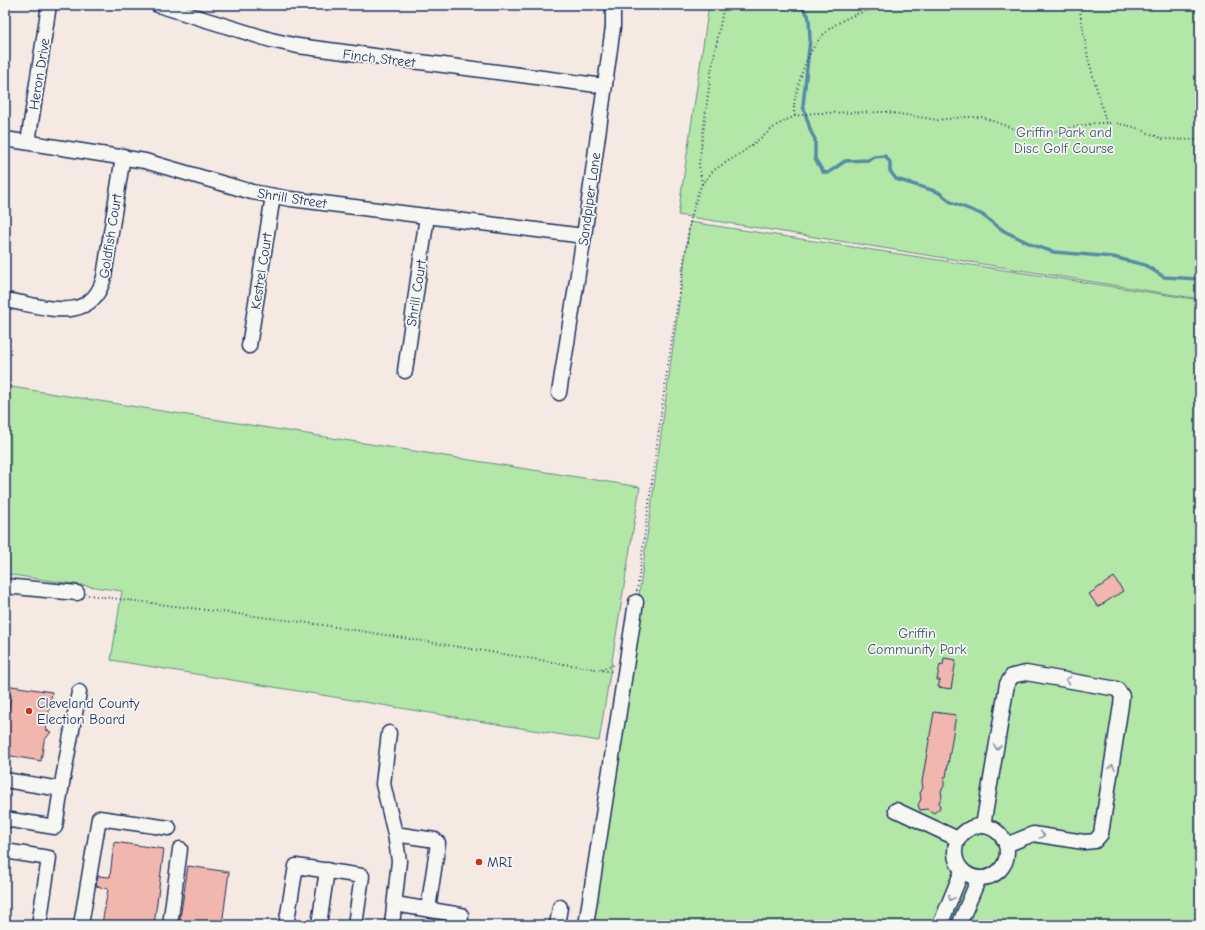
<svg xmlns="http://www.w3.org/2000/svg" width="1205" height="930" font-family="'Comic Neue',sans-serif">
<rect width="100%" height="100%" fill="#f5e9e4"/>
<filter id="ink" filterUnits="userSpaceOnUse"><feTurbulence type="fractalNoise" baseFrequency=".025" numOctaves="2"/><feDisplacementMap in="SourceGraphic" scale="8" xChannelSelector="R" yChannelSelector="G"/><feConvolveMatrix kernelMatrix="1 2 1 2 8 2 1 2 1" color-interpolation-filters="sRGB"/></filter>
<g filter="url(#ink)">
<g fill="#b3e7a8" stroke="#678b83">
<path d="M709 5H1200V299L678 215Z"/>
<path d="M690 222 1200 300V925H594Z"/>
<path d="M5 386 640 487 599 741 111 660 122 591 5 574Z"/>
</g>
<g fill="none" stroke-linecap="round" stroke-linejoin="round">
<path stroke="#548ca6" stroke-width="3.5" d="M791 5 802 8 808 15 809 20 810 39 803 106 811 132 815 139V159L823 172 828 173 845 161 868 160 874 157 885 156 890 162V171L896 179 938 192 951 202 981 214 1004 231 1035 246 1054 252 1113 257 1145 265 1164 277 1200 279"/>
</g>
<g fill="#f1b6ad" stroke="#1b2f5e">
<path d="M1114 577 1123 591 1098 607 1089 594Z"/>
<path d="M944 658 956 660 951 689 938 687 940 680H937L940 664 943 665Z"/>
<path d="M5 685 52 692 46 730 51 732 44 741 41 761 5 755V734L11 695 5 689Z"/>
<path d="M934 712 956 715 946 777H944V786L941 791 942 797 939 802 940 808 934 813 927 809 920 810 918 805 921 799 920 793 923 788 922 782Z"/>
<path d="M114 842 164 849 154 925 102 924 108 889 96 886 98 876 110 877Z"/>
<path d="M188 866 229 872 222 925H179Z"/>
</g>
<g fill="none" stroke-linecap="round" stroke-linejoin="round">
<g stroke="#1b2f5e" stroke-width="17">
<g id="minor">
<path d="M158 5 271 40 298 46 604 86"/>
<path d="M5 139 145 161 252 192 291 199 584 236"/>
<path d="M28 142 49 5"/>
<path d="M11 301C46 307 92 325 104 277L123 156"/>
<path d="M249 346 273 196"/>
<path d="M405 371 427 216"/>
<path d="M559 393 584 236 613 27V5"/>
<path d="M5 586 77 593"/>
<path d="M389 733 383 784 395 834 399 861 392 925"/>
<path d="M5 780 61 789 55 827 5 819"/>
<path d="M61 789 79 692"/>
<path d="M896 810 958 839"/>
<path d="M983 826 1007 684 1012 676 1026 673 1117 689 1122 696 1121 705 1101 834 1095 841 1084 842 1033 834 1006 845"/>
<circle cx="981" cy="852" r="26"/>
<path d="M395 834 435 840 438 843 428 909"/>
<path d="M5 851 49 858 39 925"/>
<path d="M395 904 461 915 460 925"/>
<path d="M287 920 296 866 362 876 355 925"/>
<path d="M81 925 99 818 169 828"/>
<path d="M170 925 180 849"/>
<path d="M319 925 327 870"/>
<path d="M557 925 560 907"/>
<path d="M586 925 636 602"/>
<path d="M940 925 962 871"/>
<path d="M959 925 979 878"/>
</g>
</g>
<g stroke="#1b2f5e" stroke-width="2" stroke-dasharray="1 3" stroke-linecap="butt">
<path d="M1079 5 1088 58 1106 122"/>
<path d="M795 116C792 105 796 95 799 83 807 52 820 29 852 16 863 11 876 9 887 5"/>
<path d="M702 184 699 164 711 72 724 5"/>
<path d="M637 591 665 385 690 222 698 193 702 184 714 170 743 152 777 125 795 116 814 113 887 112 938 120 965 117H982L1028 134 1046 133 1095 123H1115L1134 127 1163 139 1200 140"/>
<path d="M88 595 317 624 614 672"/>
<path d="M601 669 614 665"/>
</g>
<use href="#minor" stroke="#f6f6f2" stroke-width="14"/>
</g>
<defs><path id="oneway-chevron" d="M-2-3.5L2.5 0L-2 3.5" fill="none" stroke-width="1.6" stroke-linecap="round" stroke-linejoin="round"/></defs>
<g stroke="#8892a8">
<use href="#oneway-chevron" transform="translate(1068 680) rotate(-171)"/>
<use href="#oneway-chevron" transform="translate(997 747) rotate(99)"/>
<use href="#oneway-chevron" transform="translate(1112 767) rotate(-81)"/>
<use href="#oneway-chevron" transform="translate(1042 835) rotate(7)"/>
<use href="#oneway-chevron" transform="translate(951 898) rotate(114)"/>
</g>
</g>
<g fill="#c8321e" stroke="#f6f6f2" stroke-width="1.5">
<circle cx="29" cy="711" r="4"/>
<circle cx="479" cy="862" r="4"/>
</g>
<g text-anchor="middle" stroke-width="3.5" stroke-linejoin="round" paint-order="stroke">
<g font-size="14" fill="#1b2f5e" stroke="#f6f6f2">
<text transform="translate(379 58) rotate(7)" y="5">Finch Street</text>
<text transform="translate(39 74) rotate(-81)" y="5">Heron Drive</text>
<text transform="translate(292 198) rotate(9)" y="5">Shrill Street</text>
<text transform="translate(589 199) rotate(-82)" y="5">Sandpiper Lane</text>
<text transform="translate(110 236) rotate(-81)" y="5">Goldfish Court</text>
<text transform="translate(261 271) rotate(-81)" y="5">Kestrel Court</text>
<text transform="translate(416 293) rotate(-81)" y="5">Shrill Court</text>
</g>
<g font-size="14" fill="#39546d" stroke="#f6f6f2">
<text x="1064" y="137">Griffin Park and<tspan x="1064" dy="16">Disc Golf Course</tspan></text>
<text x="917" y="638">Griffin<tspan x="917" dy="16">Community Park</tspan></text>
</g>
<g font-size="14" fill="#1b2f5e" stroke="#f6f6f2" text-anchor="start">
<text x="37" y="708">Cleveland County<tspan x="37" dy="16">Election Board</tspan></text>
<text x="487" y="867">MRI</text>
</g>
</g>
<rect width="1205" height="930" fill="none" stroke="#f6f6f2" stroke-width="20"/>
<rect x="10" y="10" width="1185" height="910" fill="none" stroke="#1b2f5e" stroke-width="1.5" filter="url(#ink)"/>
</svg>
